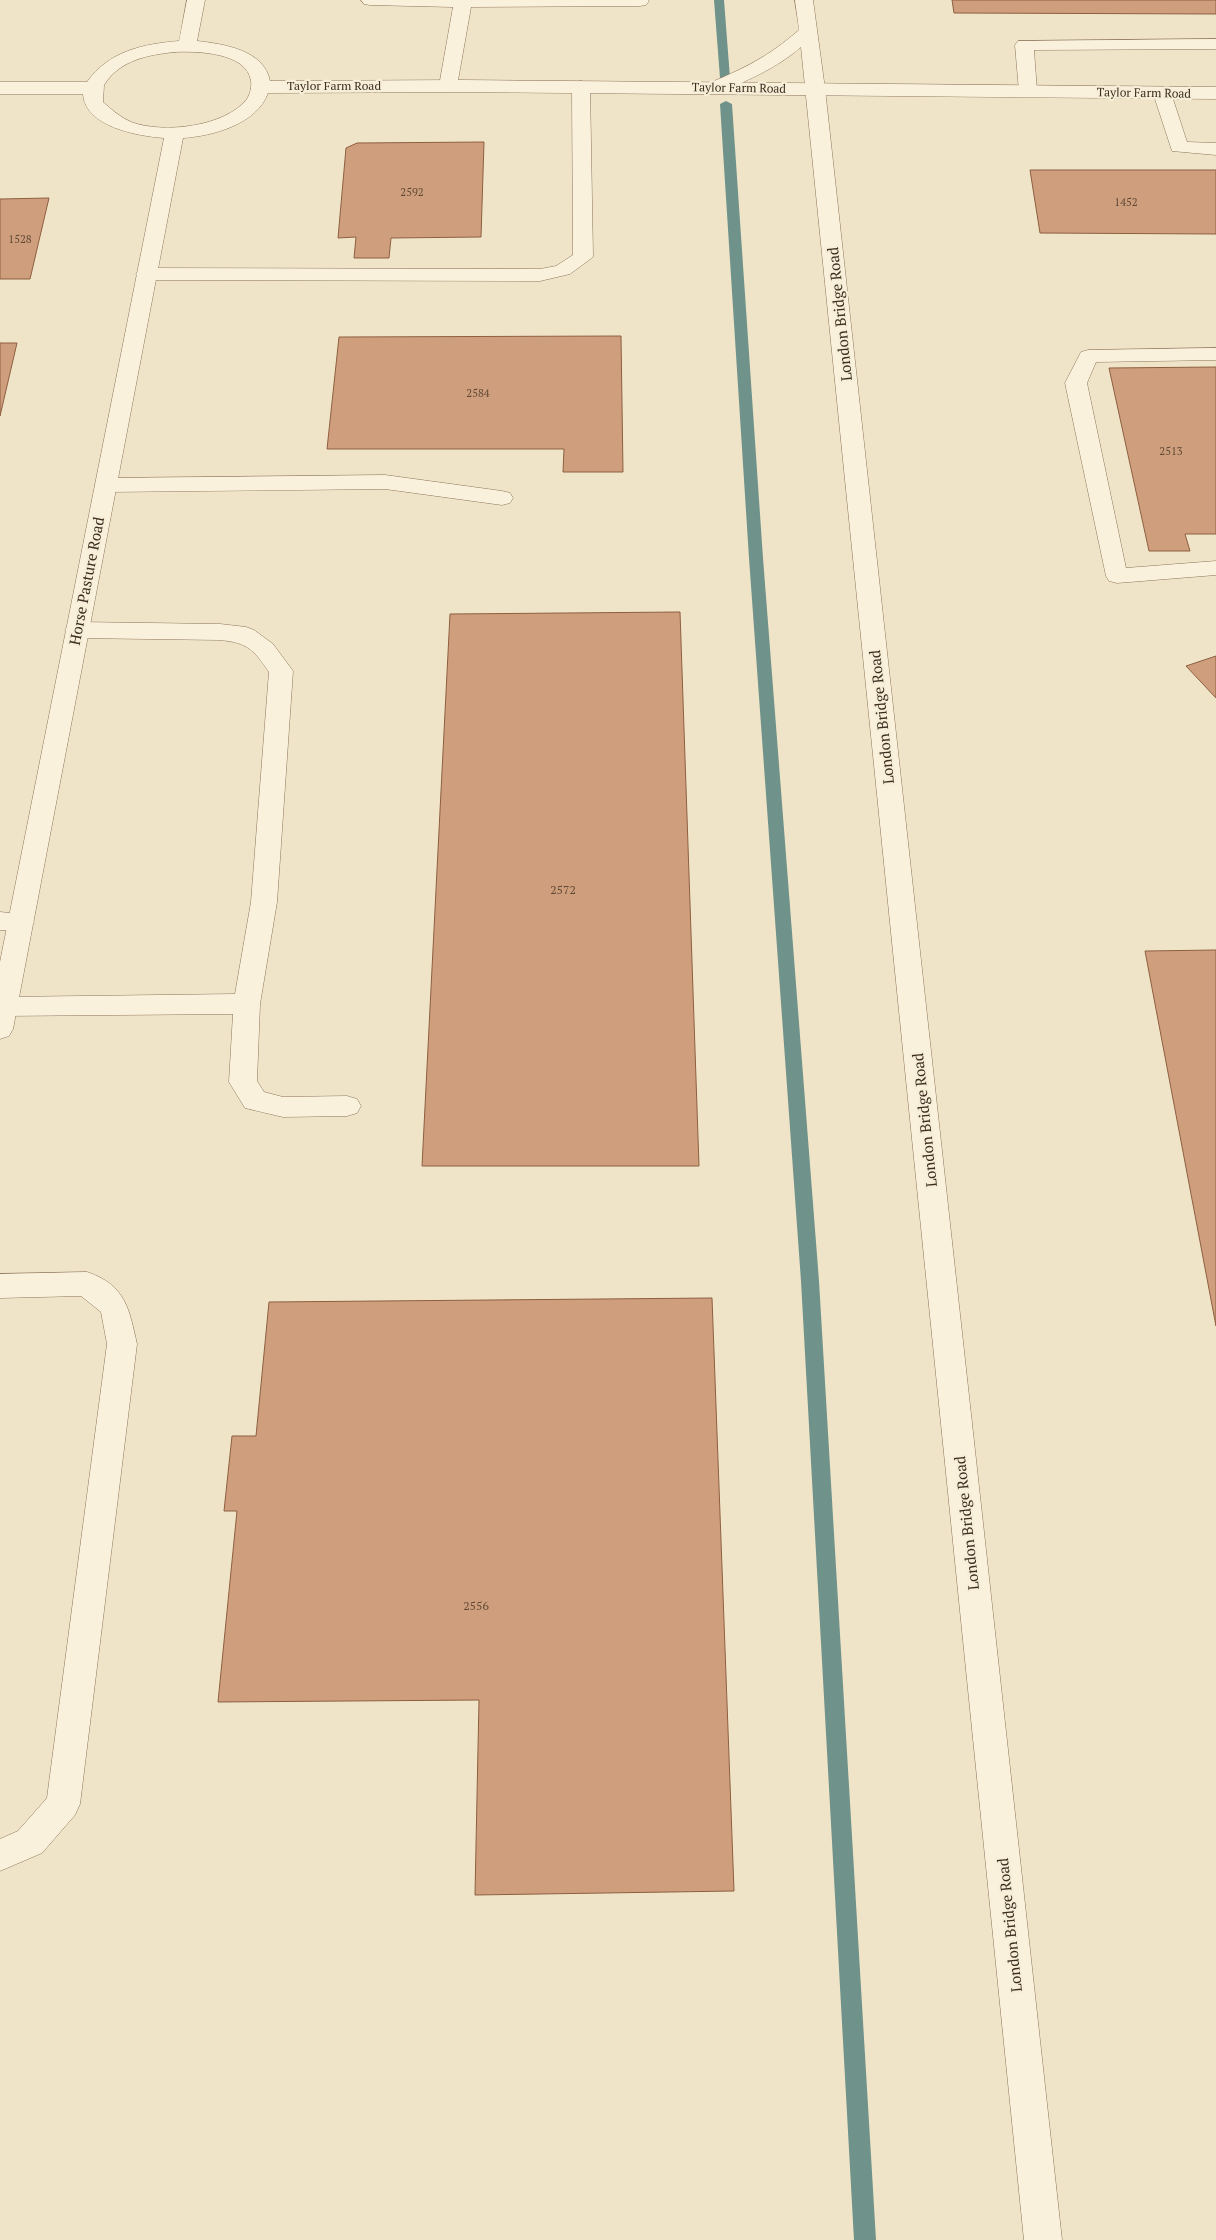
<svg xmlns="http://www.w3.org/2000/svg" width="1216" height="2240" font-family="'PT Serif',serif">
<rect width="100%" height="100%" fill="#f0e4c8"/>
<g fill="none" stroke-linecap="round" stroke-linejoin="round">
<g fill="#6f938a" fill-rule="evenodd">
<path d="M714 0H724L730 78 725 81 720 78Z"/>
<path d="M726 101 732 104 763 558 819 1281 876 2240H854L801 1281 749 558 720 104Z"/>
</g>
</g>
<g fill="#cf9f7d" stroke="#8d5f41">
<path d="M952 0H1216V14L954 13Z"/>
<path d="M484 142 481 237 391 238 389 258H354L356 237 338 238 346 148 357 143Z"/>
<path d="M1030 170H1216V234L1040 233Z"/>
<path d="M49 198 30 279H0V199Z"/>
<path d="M621 336 623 472H563L564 449H327L339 337Z"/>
<path d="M0 343H17L0 416Z"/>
<path d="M1216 367V534H1185L1190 551H1149L1109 368Z"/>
<path d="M680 612 699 1166H422L450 614Z"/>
<path d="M1216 656V698L1186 666Z"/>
<path d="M1216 950V1326L1145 951Z"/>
<path d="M712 1298 734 1891 475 1895 479 1700 218 1702 237 1511H224L232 1436H256L269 1302Z"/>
</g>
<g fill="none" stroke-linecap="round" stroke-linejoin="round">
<g stroke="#8d765c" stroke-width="1">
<g id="service">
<path d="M361 0H648L649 1 646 5 640 6 471 7 457 86 455 90H441L439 86 453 7 370 5 364 4Z"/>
<path d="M1216 39V49L1034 50 1037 91 1035 95H1021L1019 91 1015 45 1018 41Z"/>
<path d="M581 81 588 83 590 87 593 257 570 274 540 281 146 280 139 278 136 274 139 270 146 268 540 269 556 266 573 255 572 87 574 83Z"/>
<path d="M1162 87 1169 89 1171 93 1187 142 1216 143V155L1172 151 1153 93 1155 89Z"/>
<path d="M1216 348V360L1096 362 1087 383 1126 568 1216 561V575L1117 583 1109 581 1106 576 1065 383 1081 352 1088 350Z"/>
<path d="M385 475 502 491 510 493 513 498 510 503 502 505 385 489 106 492 98 490 95 485 98 480 106 478Z"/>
<path d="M77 622 220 624 246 627 254 630 273 644 293 671 277 902 260 1004 257 1081 264 1092 283 1097 347 1096 357 1099 361 1106 357 1113 347 1116 283 1117 245 1108 229 1082 233 1014 0 1016V998L4 997 235 994 251 902 269 672C253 649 248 643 220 640L77 638 69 635 65 630 69 625Z"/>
<path d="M0 912 30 915 34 922 30 929 21 931 0 930Z"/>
<path d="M87 1272C126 1285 129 1309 137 1344L80 1804 75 1815 42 1853 0 1871V1839L18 1831 47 1798 107 1344 101 1312 81 1296 0 1298V1274Z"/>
</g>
</g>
<g stroke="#8d765c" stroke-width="1">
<path id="minor" d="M187 0H205L197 41C224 44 264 50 270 81L462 80 1216 87V99L462 92 268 93C257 124 213 136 183 138L13 1029 9 1036 0 1039V962L164 138C138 136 85 127 83 94H0V82H87C109 51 143 44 179 41ZM175 52C196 51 247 52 251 81 252 87 250 94 247 99 225 127 163 134 131 122 120 117 112 110 103 102L104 85C120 60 147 55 175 52Z"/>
</g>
<g stroke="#8d765c" stroke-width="1">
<path id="tertiary" d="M795 0H813L825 89 1062 2240H1024L801 47C777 68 750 79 721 92H707L705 88 707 84C745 68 768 57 799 30Z"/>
</g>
<use href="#service" fill="#faf1dc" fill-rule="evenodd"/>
<use href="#minor" fill="#faf1dc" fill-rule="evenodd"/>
<use href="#tertiary" fill="#faf1dc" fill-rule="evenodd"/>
</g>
<g text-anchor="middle" stroke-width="4.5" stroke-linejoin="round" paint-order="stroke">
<g font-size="11" fill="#624a37">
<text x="412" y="196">2592</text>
<text x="1126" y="206">1452</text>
<text x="20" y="243">1528</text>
<text x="478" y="397">2584</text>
<text x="1171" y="455">2513</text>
</g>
<g font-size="12" fill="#3d2e20" stroke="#f7eed8">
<text x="334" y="90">Taylor Farm Road</text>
<text transform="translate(739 88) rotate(1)" y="4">Taylor Farm Road</text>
<text transform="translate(1144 93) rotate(1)" y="4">Taylor Farm Road</text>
</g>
<g font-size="12" fill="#624a37">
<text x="563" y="894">2572</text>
<text x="476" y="1610">2556</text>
</g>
<g font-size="15" fill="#3d2e20" stroke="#f7eed8">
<text transform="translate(840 314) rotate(-96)" y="5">London Bridge Road</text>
<text transform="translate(87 581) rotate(-79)" y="5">Horse Pasture Road</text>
<text transform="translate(882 717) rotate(-96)" y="5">London Bridge Road</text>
<text transform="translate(925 1120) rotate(-96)" y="5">London Bridge Road</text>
<text transform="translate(967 1523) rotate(-96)" y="5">London Bridge Road</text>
<text transform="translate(1010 1925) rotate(-96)" y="5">London Bridge Road</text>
</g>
</g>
</svg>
